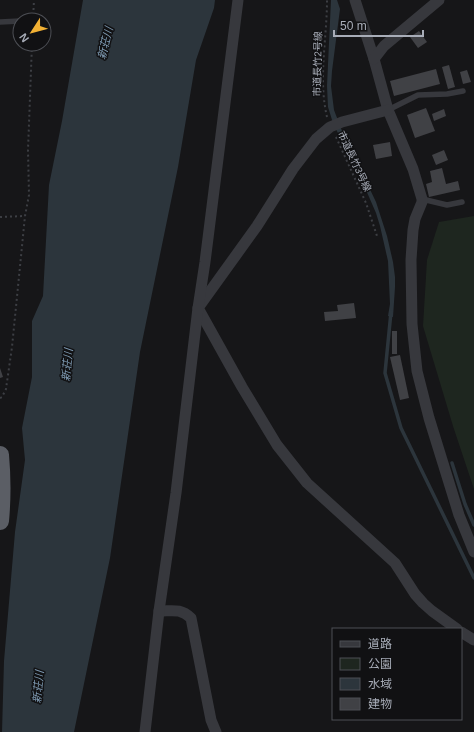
<svg xmlns="http://www.w3.org/2000/svg" width="474" height="732" font-family="Helvetica,'Noto Sans JP',sans-serif">
<rect width="100%" height="100%" fill="#161618"/>
<path fill="#1e261f" d="M474 216V489L453 426 423 326 427 260 439 222Z"/>
<g fill="#2c353c">
<path d="M83 0H215L214 8 196 60 178 167 140 352 110 558 74 732H2L4 661 15 532 25 460 22 428 32 377V321L43 296 49 185 62 121Z"/>
<path d="M331 0H337L340 9 332 71 331 86 334 110 342 131 376 202 387 236 393 262 395 277V287L393 317 388 316 390 304 388 261 380 226 376 213 366 190 333 123 328 107 327 86Z"/>
</g>
<g fill="none" stroke-linecap="round" stroke-linejoin="round">
<g stroke="#2c353c" stroke-width="3.5">
<path d="M391 312 385 373 401 428 474 578"/>
<path d="M452 463 465 504 474 525"/>
</g>
</g>
<g fill="#404145">
<path d="M419 31 427 42 418 48 410 37Z"/>
<path d="M449 65 455 87 448 89 442 67Z"/>
<path d="M436 69 440 84 394 96 390 81Z"/>
<path d="M467 70 471 82 463 84 460 72Z"/>
<path d="M426 108 435 131 415 138 407 115Z"/>
<path d="M444 109 446 116 434 121 432 114Z"/>
<path d="M390 142 392 156 376 159 373 145Z"/>
<path d="M444 150 448 160 436 165 432 155Z"/>
<path d="M442 168 446 184 458 181 460 190 429 197 426 184 432 182 430 171Z"/>
<path d="M354 303 356 318 325 321 324 312 338 311 337 305Z"/>
<rect x="392" y="331" width="5" height="23"/>
<path d="M400 355 409 398 400 400 390 357Z"/>
<path d="M0 368 3 377 0 378Z"/>
</g>
<g fill="none" stroke-linecap="round" stroke-linejoin="round">
<g stroke="#3d3f44" stroke-width="2" stroke-dasharray="2 3" stroke-linecap="butt">
<path d="M33 20 34 0"/>
<path d="M327 117C318 79 327 39 327 0"/>
<path d="M336 137 366 203 377 236"/>
<path d="M0 217 25 216"/>
<path d="M0 398 2 397 6 389 12 347 25 216 29 195 28 150 32 44"/>
</g>
<g stroke="#37383d" stroke-width="5.5">
<path d="M0 22 20 21"/>
<path d="M388 110 418 95 447 94 463 91"/>
<path d="M422 199 447 205 462 202"/>
</g>
<g stroke="#37383d" stroke-width="11">
<path d="M355 0 374 59 388 110 413 169 422 199V202L415 219 413 230 411 260 412 324 417 371 429 418 459 515 474 552"/>
<path d="M374 59 384 46 439 0"/>
<path d="M388 110 342 122 330 127 316 139 293 169 257 226 198 308 242 387 277 445 307 483 395 563 415 594 423 603 432 611 457 629"/>
<path d="M159 611C173 611 180 608 191 618L211 720 216 732"/>
<path d="M461 632 474 640"/>
<path d="M145 732 159 611 176 493 198 308 205 262 238 0"/>
</g>
<path stroke="#5b5e65" stroke-width="18" d="M0 455C2 477 2 499 0 521"/>
</g>
<g text-anchor="middle" stroke-width="3" stroke-linejoin="round" paint-order="stroke">
<g font-size="10" fill="#a8adb8" stroke="#111113">
<text transform="translate(317 64) rotate(-89)" y="4">市道長竹2号線</text>
<text transform="translate(355 161) rotate(65)" y="4">市道長竹3号線</text>
</g>
<g font-size="11" font-style="italic" fill="#7f9bb3" stroke="#111113">
<text transform="translate(105 43) rotate(-76)" y="4">新荘川</text>
<text transform="translate(67 365) rotate(-85)" y="4">新荘川</text>
<text transform="translate(38 687) rotate(-85)" y="4">新荘川</text>
</g>
</g>
<rect x="332" y="628" width="130" height="92" fill="#111113" stroke="#4d4f55"/>
<rect x="340" y="641" width="20" height="6" fill="#37383d" stroke="#4d4f55"/>
<text x="368" y="648" font-size="12" fill="#a8adb8">道路</text>
<rect x="340" y="658" width="20" height="12" fill="#1e261f" stroke="#4d4f55"/>
<text x="368" y="668" font-size="12" fill="#a8adb8">公園</text>
<rect x="340" y="678" width="20" height="12" fill="#2c353c" stroke="#4d4f55"/>
<text x="368" y="688" font-size="12" fill="#a8adb8">水域</text>
<rect x="340" y="698" width="20" height="12" fill="#404145" stroke="#4d4f55"/>
<text x="368" y="708" font-size="12" fill="#a8adb8">建物</text>
<g transform="translate(32 32) rotate(234)"><circle r="19" fill="#111113" stroke="#4d4f55"/>
<path d="M0-3L7 15L0 10L-7 15Z" fill="#f2b134"/>
<text y="-6" font-size="11" font-weight="bold" text-anchor="middle" fill="#a8adb8">N</text>
</g>
<path d="M334 30v6h89v-6" fill="none" stroke="#a8adb8" stroke-width="2"/>
<text x="340" y="30" font-size="12" fill="#a8adb8" stroke="#111113" stroke-width="3" paint-order="stroke">50 m</text>
</svg>
